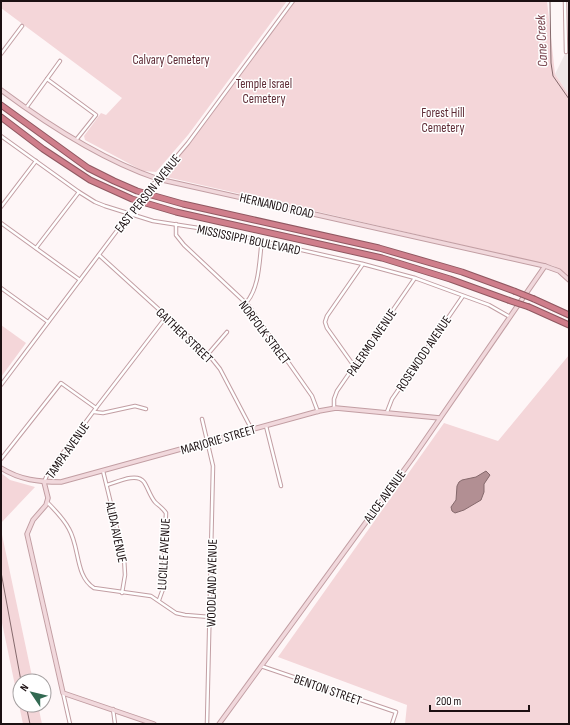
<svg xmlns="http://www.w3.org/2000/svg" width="570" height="725" font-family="'Sofia Sans Condensed',sans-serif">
<rect width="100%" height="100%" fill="#fef6f7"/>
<path fill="#efe6e7" d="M569 46V95L555 74Z"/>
<g fill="#f4d6d9">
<path d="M1 1H287L188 135 156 172 143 171 85 140 84 136 101 113 106 115 122 98 1 8Z"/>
<path d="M295 1H547L555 74 569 95V279L554 266 162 176Z"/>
<path d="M1 325 26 343 1 377Z"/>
<path d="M569 355V724H405L407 705 278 657 444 423 498 441Z"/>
<path d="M1 473 10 480 35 487 1 523Z"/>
<path d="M1 530 33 681H20V705H38L42 724H23L1 618Z"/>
</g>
<path fill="#b28f93" stroke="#85696c" d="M486 471 490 475 484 484V492L481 500 464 510 455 513 452 511 451 507 456 500 457 486 459 482 462 480 476 477Z"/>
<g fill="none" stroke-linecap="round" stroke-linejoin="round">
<g stroke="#85696c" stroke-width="1">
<path d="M550 1 551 63 553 76 569 99"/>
<path d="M1 572 21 681"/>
<path d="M26 705 30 724"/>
</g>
<g stroke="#c29ea3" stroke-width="4.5">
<g id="street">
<path d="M565 1 566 52"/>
<path d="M1 54 22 26"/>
<path d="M47 79 96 115 76 140"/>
<path d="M26 108 60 61"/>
<path d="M1 136 79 192 95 202 105 206 153 221 218 231 363 264 415 278 489 305 510 317"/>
<path d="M150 188 188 143 293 1"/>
<path d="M1 207 36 161"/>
<path d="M1 223 80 280"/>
<path d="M176 224V235L184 245 248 305 312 396 318 412"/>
<path d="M36 248 79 192"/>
<path d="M99 255 208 354 220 369 252 430"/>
<path d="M1 288 48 322"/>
<path d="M246 303C260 287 259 261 262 240"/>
<path d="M208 354 227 332"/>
<path d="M354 366 327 328 325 322 327 316 363 264"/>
<path d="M1 385 134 208"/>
<path d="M334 408V399L337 391 415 278"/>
<path d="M94 412 103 413 135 406 146 409"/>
<path d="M387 412 392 399 463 296"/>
<path d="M202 419 213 466 207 724"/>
<path d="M266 426 281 486"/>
<path d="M1 459 61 383 96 408"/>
<path d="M103 471 124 557 125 575 122 593"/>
<path d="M44 482 48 473 96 408 166 317"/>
<path d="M107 485C117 482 137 472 144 482 148 488 150 496 155 502 159 506 163 508 166 513L163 589 159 600"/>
<path d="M47 502C55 510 64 519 69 529 80 548 75 576 94 588L151 596 176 613 185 615 210 617"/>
<path d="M261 666 396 712 392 724"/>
<path d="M63 693 70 724"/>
<path d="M113 709 115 724"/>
</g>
</g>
<g stroke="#c29ea3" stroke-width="5.5">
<g id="secondary">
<path d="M1 90C48 125 102 160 158 179L545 266 559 271 569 280"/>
<path d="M1 468C20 480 39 482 61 482L319 411 336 408 440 418"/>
<path d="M44 482 48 498 46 505 33 520 27 534 63 693 154 724"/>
<path d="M219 724 412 459 545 266"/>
</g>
</g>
<g stroke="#905861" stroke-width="7">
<g id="highway">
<path d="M1 105 88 168 114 181 137 191 183 204 379 248 462 272 514 291"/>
<path d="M1 117 43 149 90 180 132 199 176 212 382 258 450 279 508 300"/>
<path d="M534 299 569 315"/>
<path d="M529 307 569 325"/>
</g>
</g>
<use href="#street" stroke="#fff" stroke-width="2.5"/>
<use href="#secondary" stroke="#f1d8dc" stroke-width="3.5"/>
<use href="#highway" stroke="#cf7e8b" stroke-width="5"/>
<g stroke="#c29ea3" stroke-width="4.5" stroke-linecap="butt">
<path id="street-bridge" d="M134 208 150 188"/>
</g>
<g stroke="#905861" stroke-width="7" stroke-linecap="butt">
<g id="highway-bridge">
<path d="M514 291 534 299"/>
<path d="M508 300 529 307"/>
</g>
</g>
<use href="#street-bridge" stroke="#fff" stroke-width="2.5"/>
<use href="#highway-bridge" stroke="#cf7e8b" stroke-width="5"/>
</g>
<g text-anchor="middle" stroke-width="3" stroke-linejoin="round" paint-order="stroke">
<g font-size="13" fill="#5f2d37" stroke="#fff">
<text x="171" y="64">Calvary Cemetery</text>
<text x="264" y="88">Temple Israel<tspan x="264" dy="15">Cemetery</tspan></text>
<text x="443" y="117">Forest Hill<tspan x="443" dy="15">Cemetery</tspan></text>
</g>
<g font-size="13" fill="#1c1012" stroke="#fff">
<text transform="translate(147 193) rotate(-51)" y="5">EAST PERSON AVENUE</text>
<text transform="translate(277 205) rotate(13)" y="5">HERNANDO ROAD</text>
<text transform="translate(249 239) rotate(12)" y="5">MISSISSIPPI BOULEVARD</text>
<text transform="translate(265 332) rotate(53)" y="5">NORFOLK STREET</text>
<text transform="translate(185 335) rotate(44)" y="5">GAITHER STREET</text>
<text transform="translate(371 342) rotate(-56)" y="5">PALERMO AVENUE</text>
<text transform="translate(423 353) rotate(-56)" y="5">ROSEWOOD AVENUE</text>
<text transform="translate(218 439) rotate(-16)" y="5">MARJORIE STREET</text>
<text transform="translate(67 450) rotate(-55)" y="5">TAMPA AVENUE</text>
<text transform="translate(384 496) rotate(-54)" y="5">ALICE AVENUE</text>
<text transform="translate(117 532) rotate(78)" y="5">ALIDA AVENUE</text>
<text transform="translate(163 554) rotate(-87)" y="5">LUCILLE AVENUE</text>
<text transform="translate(211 583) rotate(-89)" y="5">WOODLAND AVENUE</text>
<text transform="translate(328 689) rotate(19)" y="5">BENTON STREET</text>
</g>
<g font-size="14" font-style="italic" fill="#76424b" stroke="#fff">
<text transform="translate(541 41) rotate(-93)" y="5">Cane Creek</text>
</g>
</g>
<rect width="570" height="725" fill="none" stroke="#1c1012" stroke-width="4"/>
<g transform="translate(32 693) rotate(305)"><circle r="19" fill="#ffffff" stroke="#a49fa0"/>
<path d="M0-3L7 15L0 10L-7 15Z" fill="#326a52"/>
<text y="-6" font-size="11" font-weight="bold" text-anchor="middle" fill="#1c1012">N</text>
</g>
<path d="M430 705v6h99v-6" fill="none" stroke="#1c1012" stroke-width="2"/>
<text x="436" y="705" font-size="12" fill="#1c1012" stroke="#ffffff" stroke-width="3" paint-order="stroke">200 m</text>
</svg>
